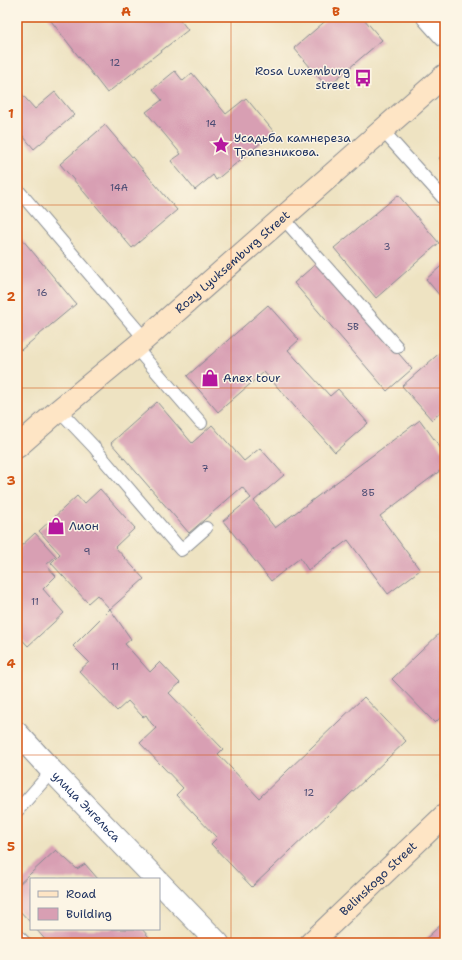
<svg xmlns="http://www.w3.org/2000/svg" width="462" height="960" font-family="'Shantell Sans',sans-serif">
<rect width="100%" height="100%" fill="#fcf5e5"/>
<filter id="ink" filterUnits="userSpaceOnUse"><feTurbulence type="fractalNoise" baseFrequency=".025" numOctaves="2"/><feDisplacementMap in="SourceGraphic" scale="8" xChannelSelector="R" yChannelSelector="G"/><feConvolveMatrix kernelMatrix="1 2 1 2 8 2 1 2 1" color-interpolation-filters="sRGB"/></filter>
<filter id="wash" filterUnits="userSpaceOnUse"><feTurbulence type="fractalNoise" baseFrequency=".012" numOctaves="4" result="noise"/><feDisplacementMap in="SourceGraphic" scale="16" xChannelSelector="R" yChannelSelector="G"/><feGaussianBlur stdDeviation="0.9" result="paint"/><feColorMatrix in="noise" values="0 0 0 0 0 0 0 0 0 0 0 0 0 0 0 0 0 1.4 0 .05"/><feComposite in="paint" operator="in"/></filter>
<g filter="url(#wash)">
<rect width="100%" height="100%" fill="#eee3c2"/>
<g id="blocks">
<g fill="#d89fb3">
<path d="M48 17H178L188 30 107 93Z"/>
<path d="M330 17H367L364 19 382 40 327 87 294 48Z"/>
<path d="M175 71 183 81 192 73 226 114 246 98 274 132 216 180 213 175 195 190 171 161 181 154 146 112 162 100 153 89Z"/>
<path d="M19 91 35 109 55 92 74 115 34 149 17 129V92Z"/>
<path d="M105 125 177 210 132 248 60 164Z"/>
<path d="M445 153V166L439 158Z"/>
<path d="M398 195 439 243 376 298 334 248Z"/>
<path d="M17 233 76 304 21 350 17 345Z"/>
<path d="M319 261 412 369 387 391 294 283Z"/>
<path d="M445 263V302L426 279Z"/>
<path d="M268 305 299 340 288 350 330 396 338 389 368 423 335 452 264 372 218 412 187 376Z"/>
<path d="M443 350 445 352V408L432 420 402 386Z"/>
<path d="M157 402 192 443 212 425 244 461 260 448 284 475 254 501 275 528 420 420 445 454V467L380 516 420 570 388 594 348 540 308 570 300 558 271 581 223 521 251 498 242 487 189 533 111 443Z"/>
<path d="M100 489 135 528 115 547 144 579 110 609 97 595 88 603 51 563 60 554 39 531 77 496 84 504Z"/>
<path d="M35 533 56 556 46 565 56 576 43 589 64 613 28 646 17 634V550Z"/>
<path d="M110 609 131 639 125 644 150 672 160 662 180 683 169 693 223 749 218 754 259 798 364 697 406 741 252 887 211 844 217 838 176 795 183 788 140 743 156 728 151 723 146 715 143 717 128 701 117 711 79 671 89 662 73 646Z"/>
<path d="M445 628V713L435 723 392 679Z"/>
<path d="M56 850 77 869 85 864 98 879H31V923L17 908V886Z"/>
<path d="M445 921V943H421Z"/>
<path d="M36 929H142L154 943H48Z"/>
</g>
</g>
</g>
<g filter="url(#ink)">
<use href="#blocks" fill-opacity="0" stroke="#848990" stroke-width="1"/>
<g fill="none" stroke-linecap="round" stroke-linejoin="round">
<g stroke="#848990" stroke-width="14">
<g id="lane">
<path d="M383 131 445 200"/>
<path d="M17 189 145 339"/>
<path d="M283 218 397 347"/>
<path d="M135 347 201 423"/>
<path d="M59 410 95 448 105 461 181 550 206 528"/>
<path d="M17 811 52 771"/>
<path d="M17 935 25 943"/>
</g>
</g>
<g stroke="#848990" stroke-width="24">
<g id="street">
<path d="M428 17 445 36"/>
<path id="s1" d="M17 733 52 771 156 879"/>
<path d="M159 882 218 943"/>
</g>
</g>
<g stroke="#848990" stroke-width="24">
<g id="secondary">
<path id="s2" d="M17 447 59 410 145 339 445 75"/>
<path id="s3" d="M311 943 445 815"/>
</g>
</g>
<use href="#lane" stroke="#fff" stroke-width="12"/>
<use href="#street" stroke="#fff" stroke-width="22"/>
<use href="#secondary" stroke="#fee5c5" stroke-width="22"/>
</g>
</g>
<path fill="none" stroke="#d45514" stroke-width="1" stroke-opacity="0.55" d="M231 17V943M17 205H445M17 388H445M17 572H445M17 755H445"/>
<defs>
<g id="bus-bare" transform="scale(1.38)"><path d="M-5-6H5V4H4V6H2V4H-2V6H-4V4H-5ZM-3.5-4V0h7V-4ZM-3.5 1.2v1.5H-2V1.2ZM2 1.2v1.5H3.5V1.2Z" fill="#b5179e" stroke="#fcf5e5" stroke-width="2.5" paint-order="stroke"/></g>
<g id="sight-bare" transform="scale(1.38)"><path d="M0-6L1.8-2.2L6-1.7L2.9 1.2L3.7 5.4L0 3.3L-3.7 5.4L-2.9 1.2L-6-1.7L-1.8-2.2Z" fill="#b5179e" stroke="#fcf5e5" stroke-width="2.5" paint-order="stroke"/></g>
<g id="shop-bare" transform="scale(1.38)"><path d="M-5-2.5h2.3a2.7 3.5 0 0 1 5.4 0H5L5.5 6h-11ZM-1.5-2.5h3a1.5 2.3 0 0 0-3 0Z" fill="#b5179e" stroke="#fcf5e5" stroke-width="2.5" paint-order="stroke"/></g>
</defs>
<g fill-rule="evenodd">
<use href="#bus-bare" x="363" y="78"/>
<use href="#sight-bare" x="221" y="145"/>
<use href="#shop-bare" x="210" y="378"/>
<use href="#shop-bare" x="56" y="526"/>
</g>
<g text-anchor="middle" stroke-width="3" stroke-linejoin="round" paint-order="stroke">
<g font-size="10" fill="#4a4b73">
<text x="115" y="66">12</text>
<text x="211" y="127">14</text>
<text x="119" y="191">14А</text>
<text x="387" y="250">3</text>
<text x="42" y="296">16</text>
<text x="353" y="330">5В</text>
<text x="205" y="472">7</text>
<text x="368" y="496">8Б</text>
<text x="87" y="555">9</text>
<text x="35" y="605">11</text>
<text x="115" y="670">11</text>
<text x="309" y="796">12</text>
</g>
<g font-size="12" fill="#1b2f5e" stroke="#fcf5e5" text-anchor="start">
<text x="350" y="75" text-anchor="end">Rosa Luxemburg<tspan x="350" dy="14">street</tspan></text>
<text x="234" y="142">Усадьба камнереза<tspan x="234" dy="14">Трапезникова.</tspan></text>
<text x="223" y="382">Anex tour</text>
<text x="69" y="530">Лион</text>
</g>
<g font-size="12" fill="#1b2f5e" stroke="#fcf5e5">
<text dy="4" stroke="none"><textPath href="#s2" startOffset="284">Rozy Lyuksemburg Street</textPath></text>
<text dy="4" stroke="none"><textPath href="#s1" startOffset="101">улица Энгельса</textPath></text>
<text dy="4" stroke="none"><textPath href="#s3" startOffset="93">Belinskogo Street</textPath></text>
</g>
</g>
<rect width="462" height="960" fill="none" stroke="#fcf5e5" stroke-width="44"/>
<rect x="30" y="878" width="130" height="52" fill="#fcf5e5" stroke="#a2a6af"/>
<rect x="38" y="891" width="20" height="6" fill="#fee5c5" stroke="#a2a6af"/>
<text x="66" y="898" font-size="12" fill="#1b2f5e">Road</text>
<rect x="38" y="908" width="20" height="12" fill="#d89fb3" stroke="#a2a6af"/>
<text x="66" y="918" font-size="12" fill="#1b2f5e">Building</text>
<rect x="22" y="22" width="418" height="916" fill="none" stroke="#d45514" stroke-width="1.5"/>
<g font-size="13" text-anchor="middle" font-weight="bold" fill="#d45514">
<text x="126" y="16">A</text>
<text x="336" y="16">B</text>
<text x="11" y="118">1</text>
<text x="11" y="301">2</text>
<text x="11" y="485">3</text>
<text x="11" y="668">4</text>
<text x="11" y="851">5</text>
</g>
</svg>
